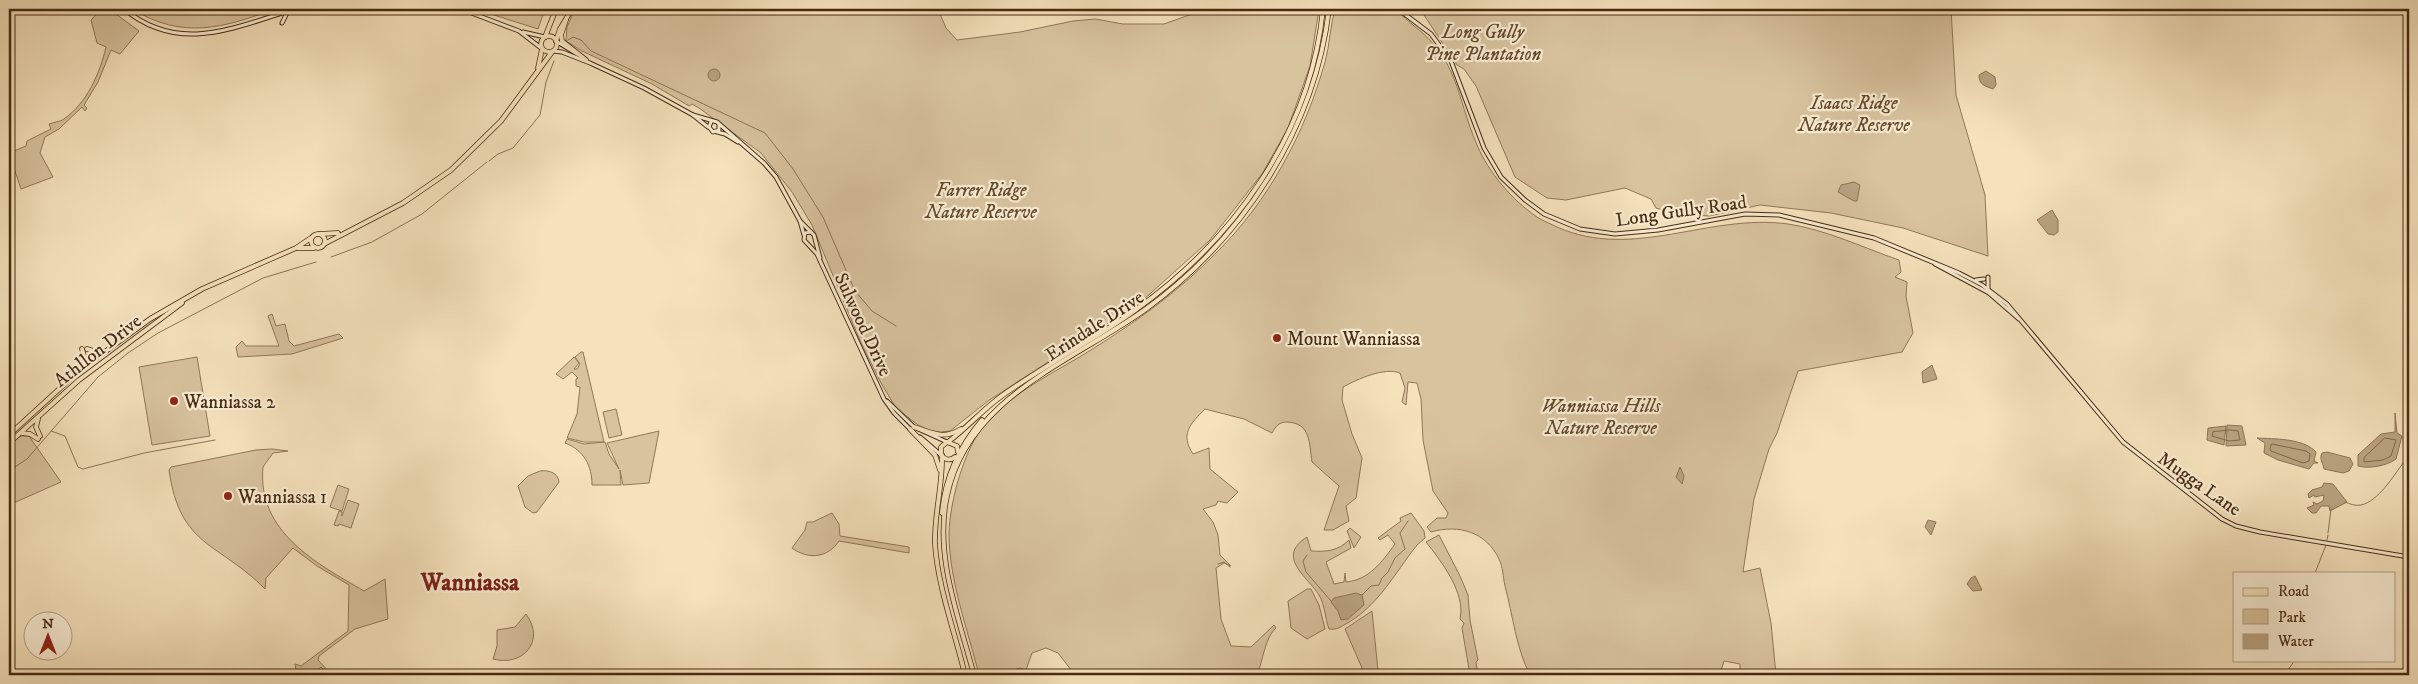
<svg xmlns="http://www.w3.org/2000/svg" width="2418" height="684" font-family="'IM FELL DW Pica',serif">
<rect width="100%" height="100%" fill="#f5e2bc"/>
<filter id="stains"><feTurbulence type="fractalNoise" baseFrequency=".004" numOctaves="4"/><feColorMatrix values="0 0 0 0 .2 0 0 0 0 .09 0 0 0 0 .02 0 0 0 .5 -.17"/></filter>
<radialGradient id="worn" r=".72"><stop offset=".6" stop-color="#630" stop-opacity="0"/><stop offset="1" stop-color="#630" stop-opacity=".3"/></radialGradient>
<g fill="#d8c39f" stroke="#907758">
<path d="M101 9H109L139 31 120 54 111 50 98 82 84 105 87 108 85 111 82 107 59 129 45 137 40 153 53 177 21 189 9 153 26 146 27 141 51 129 49 124C54 122 60 122 64 119 87 103 100 73 106 47L97 43 91 20Z"/>
<path d="M132 9H275C223 28 183 40 132 9Z"/>
<path d="M475 9H545L538 29Z"/>
<path d="M575 9H938L946 28 957 40 1020 32 1073 21 1095 19 1123 24H1164L1206 9H1319L1310 66 1288 128 1262 174 1210 240 1142 301 988 401 950 431 940 432 929 430 918 425 896 408 881 383 861 343 812 225 792 192 761 153 699 108 692 104 689 106 652 84 582 51 566 41 567 27Z"/>
<path d="M1335 9C1348 9 1381 6 1392 9 1399 12 1407 20 1413 25 1459 60 1456 96 1477 145 1489 173 1512 200 1537 217 1543 221 1551 224 1557 227 1633 261 1709 213 1788 224 1824 229 1864 248 1899 260L1901 272 1895 277 1907 282 1906 296 1913 333 1902 352 1798 371 1777 433 1769 449 1754 499 1743 572 1760 568 1771 623 1776 675H1740V664L1724 661 1720 674 1709 670 1708 675H1530C1516 648 1513 616 1505 586 1503 577 1503 567 1499 559 1486 532 1459 524 1431 532L1427 527 1437 518H1446L1448 513 1433 491 1423 440 1421 399 1417 383 1408 382 1406 405 1402 402 1405 388 1400 373C1384 367 1358 379 1343 387L1342 400 1352 434 1362 458 1356 498 1346 506 1349 521 1333 530H1324L1339 486 1312 462C1309 443 1311 423 1287 422 1279 422 1276 426 1272 433L1244 419 1205 409C1190 424 1180 434 1193 454L1209 448 1210 469 1238 492 1227 503 1218 501 1216 505 1203 509 1213 522 1218 535 1220 555 1231 566 1224 563 1216 568 1221 619 1231 646 1251 647 1274 625 1276 628C1265 637 1263 661 1257 675H1075L1058 653 1046 648 1032 653 1026 670 1020 668 1007 672 1008 675H979C968 630 949 581 949 533 950 501 964 449 985 424 1013 391 1058 371 1094 348 1137 321 1179 291 1215 254 1269 201 1305 133 1325 62 1330 44 1330 26 1335 9Z"/>
<path d="M1420 9H1951L1956 95 1985 195 1988 256 1903 228 1831 213 1760 205 1709 216 1677 214 1656 208 1651 199 1625 188 1566 200 1547 198 1515 177 1476 86 1464 69 1457 65Z"/>
<path d="M272 314 276 326 285 324 289 341 294 346 339 334 343 338 292 354 238 357 236 347 242 341 246 346H279L268 316Z"/>
<path d="M581 352H583L604 442H584L567 438 577 414 580 387 576 386V379L578 378 572 372 563 379 556 374 574 357 579 363 574 369H577L580 364 575 357Z"/>
<path d="M197 357 210 436 152 445 139 367Z"/>
<path d="M616 409 622 435 609 438 603 412Z"/>
<path d="M659 431 649 483 623 485 620 470 621 485H592C592 466 584 450 565 443L567 439 584 444 605 442 609 454 619 469 607 443Z"/>
<path d="M21 436H29L61 482 9 505V444Z"/>
<path d="M272 449 288 451 273 453 263 467C257 532 316 563 364 591L385 579 388 619 355 629 319 656 318 660 332 675H329L321 667 312 675H297L295 664 301 666 348 631 349 585 317 566 293 548 266 578 265 589C219 542 180 548 169 470L171 467 256 450Z"/>
<path d="M540 471C548 470 558 472 559 482L537 512 533 513 525 507 518 486 528 476Z"/>
<path d="M338 485 349 489 342 511 330 507Z"/>
<path d="M348 500 359 504 351 528 339 524 338 526 334 525 339 511 342 512V516Z"/>
<path d="M832 513 839 524 840 536 909 547V553L839 541C828 558 808 560 792 548L805 530 807 522H813Z"/>
<path d="M1411 513 1424 531 1425 538 1417 545C1394 574 1378 607 1344 625 1339 628 1335 630 1329 629 1325 618 1325 605 1319 595 1308 577 1275 557 1307 537L1311 551C1326 552 1338 551 1349 540L1351 548 1326 562 1334 584 1344 582 1345 573 1346 582C1369 580 1382 562 1395 544L1388 535 1380 540 1378 538 1401 521 1400 518Z"/>
<path d="M1350 528 1361 537 1354 548 1347 531Z"/>
<path d="M1439 535 1460 576 1468 595 1470 620 1478 660 1476 662 1478 675H1470L1462 628 1464 623 1460 619C1466 593 1441 561 1426 542Z"/>
<path d="M1307 589H1311L1319 605 1325 629 1307 639 1291 628 1288 601Z"/>
<path d="M1372 611 1378 671 1377 675H1365L1345 629Z"/>
<path d="M526 614C546 641 523 667 493 659L497 646V630L515 627Z"/>
</g>
<g fill="#baa482" stroke="#8c7455">
<circle cx="714" cy="75" r="6"/>
<path d="M1986 71 1995 77 1996 85 1993 89C1985 86 1979 85 1979 75Z"/>
<path d="M1854 182 1860 185 1857 201H1854L1838 192 1841 185Z"/>
<path d="M2052 210 2058 220V232L2054 235 2048 234 2037 220Z"/>
<path d="M1932 365 1937 379 1923 383 1922 372Z"/>
<path d="M2395 413 2397 433 2402 436 2396 459C2387 466 2369 469 2358 466V455L2381 434 2395 432Z"/>
<path d="M2227 425 2242 426 2246 445 2226 446Z"/>
<path d="M2226 426 2224 445 2207 440 2208 428Z"/>
<path d="M2257 438C2274 439 2303 438 2316 452L2314 461 2318 463H2314L2309 469 2278 460 2264 453 2265 443Z"/>
<path d="M2327 452 2350 458 2353 464 2349 471 2343 473 2324 469C2323 463 2319 459 2322 453Z"/>
<path d="M1680 467 1684 476 1682 484 1676 477Z"/>
<path d="M2324 483 2333 484 2347 502 2330 511 2329 506H2321L2316 513H2312L2307 508 2314 505 2313 502 2317 504 2323 501 2324 495 2315 497 2314 495 2309 498 2308 494 2312 490 2322 487Z"/>
<path d="M1928 520 1936 522 1931 535 1925 527Z"/>
<path d="M1975 576 1982 590 1973 591 1967 584 1971 578Z"/>
<path d="M1356 593 1362 595 1364 605 1348 619 1341 620 1338 611 1331 602 1334 598Z"/>
</g>
<g fill="none" stroke-linecap="round" stroke-linejoin="round">
<g stroke="#81684a" stroke-width="1">
<path d="M2230 430 2238 431 2240 440 2229 441 2212 436 2213 432Z"/>
<path d="M2385 438 2396 440 2391 456 2383 460 2364 462V458Z"/>
<path d="M2272 444 2306 451 2310 454 2309 461 2303 463 2271 451 2270 449Z"/>
</g>
<g stroke="#8c7455" stroke-width="1">
<path d="M151 9 168 13 183 9"/>
<path d="M568 40 573 37 581 40 591 51 765 133 793 169 823 217 855 291 872 311 896 326"/>
<path d="M489 161 498 154 513 148 540 115 546 82 554 61"/>
<path d="M331 257 372 242 422 214 487 162"/>
<path d="M51 431 65 436 78 467 83 469 144 453 215 440"/>
<path d="M9 471 27 459 98 377 128 353 158 333 263 278 316 262"/>
<path d="M2345 502C2350 504 2355 506 2361 505 2379 501 2393 476 2404 462L2409 461"/>
<path d="M2328 533 2331 509"/>
<path d="M2327 540 2328 535"/>
<path d="M1307 555 1303 561 1306 572 1331 601"/>
<path d="M1218 564 1224 562 1230 567"/>
<path d="M2315 573 2326 545"/>
<path d="M1362 595 1371 586 1379 585 1382 578 1388 572 1395 558 1405 549 1400 533 1408 521"/>
<path d="M2287 675 2288 670 2295 660"/>
</g>
<g stroke="#482b11" stroke-width="5">
<g id="secondary">
<path d="M124 9C180 55 235 27 295 9"/>
<path d="M461 9 519 31 541 48"/>
<path d="M1398 9 1431 34 1451 61 1484 148 1501 177 1525 200 1544 214 1580 229 1615 234 1658 230 1745 214 1779 215 1874 238 1959 273 1982 285 2007 304 2123 442 2222 519 2236 526 2260 532 2409 557"/>
<path d="M282 23 287 13"/>
<path d="M523 32 545 37"/>
<path d="M556 41 577 54"/>
<path d="M553 51 562 52 590 63 644 88 693 115 717 122 764 163 776 177 800 221 804 235"/>
<path d="M693 115 708 127"/>
<path d="M711 122 709 127 713 132 719 130V124"/>
<path d="M717 132 725 134 738 142"/>
<path d="M800 221 814 235 820 258"/>
<path d="M811 232 805 233 804 240 817 254 884 399 894 413 911 430"/>
<path d="M1935 264 1989 293 2019 319"/>
<path d="M1976 280 1984 279"/>
<path d="M1988 288V277"/>
<path d="M887 401 914 427 947 442"/>
<path d="M920 437 941 455"/>
</g>
</g>
<g stroke="#482b11" stroke-width="5.5">
<g id="primary">
<path d="M566 20 561 35 562 41 586 60"/>
<circle cx="549" cy="44" r="8"/>
<path d="M545 37 556 9"/>
<path d="M556 41 560 29 572 9"/>
<path d="M538 68 542 49"/>
<circle cx="318" cy="241" r="7"/>
<path d="M320 234 338 233"/>
<path d="M324 244 403 203 451 170 501 121 552 52"/>
<path d="M298 248H314"/>
<path d="M82 349 85 359 82 365"/>
<path d="M87 349 100 353"/>
<path d="M38 419 36 427 40 436"/>
<path d="M914 427C933 433 943 440 961 429"/>
<path d="M910 429 935 455 940 470"/>
<path d="M22 433 30 434 38 439"/>
<path d="M9 435 80 370 150 319 202 289 296 248 311 238"/>
<path d="M948 442C968 427 983 409 1003 395 1045 365 1092 341 1134 311 1234 240 1311 133 1323 9"/>
<path d="M9 443 79 380 182 303"/>
<path d="M942 455C943 485 934 514 935 544 938 588 955 632 965 675"/>
<path d="M955 457C950 461 945 460 941 455V447L947 442 957 446 958 452"/>
<path d="M942 513C945 477 959 447 982 420"/>
<path d="M974 675C959 618 934 556 947 496 967 397 1072 362 1146 309 1243 238 1315 129 1329 9"/>
</g>
</g>
<use href="#secondary" stroke="#f8ecd3" stroke-width="3"/>
<use href="#primary" stroke="#f5e2bc" stroke-width="4"/>
</g>
<g fill="#8f2418" stroke="#f8ecd3" stroke-width="2">
<circle cx="1277" cy="338" r="5"/>
<circle cx="174" cy="401" r="5"/>
<circle cx="228" cy="496" r="5"/>
</g>
<g text-anchor="middle" stroke-width="4.5" stroke-linejoin="round" paint-order="stroke">
<g font-size="19" font-style="italic" fill="#65492d" stroke="#f8ecd3">
<text x="1483" y="38">Long Gully<tspan x="1483" dy="22">Pine Plantation</tspan></text>
<text x="1854" y="109">Isaacs Ridge<tspan x="1854" dy="22">Nature Reserve</tspan></text>
<text x="981" y="196">Farrer Ridge<tspan x="981" dy="22">Nature Reserve</tspan></text>
<text x="1601" y="412">Wanniassa Hills<tspan x="1601" dy="22">Nature Reserve</tspan></text>
</g>
<g font-size="19" fill="#482b11" stroke="#f8ecd3">
<text transform="translate(1681 210) rotate(-8)" y="7">Long Gully Road</text>
<text transform="translate(864 324) rotate(65)" y="7">Sulwood Drive</text>
<text transform="translate(1094 325) rotate(-33)" y="7">Erindale Drive</text>
<text transform="translate(97 350) rotate(-38)" y="7">Athllon Drive</text>
<text transform="translate(2200 483) rotate(35)" y="7">Mugga Lane</text>
</g>
<g font-size="19" fill="#482b11" stroke="#f8ecd3" text-anchor="start">
<text x="1287" y="345">Mount Wanniassa</text>
<text x="184" y="408">Wanniassa 2</text>
<text x="238" y="503">Wanniassa 1</text>
</g>
<g font-size="24" font-weight="bold" fill="#7a1f14" stroke="#f8ecd3">
<text x="470" y="590">Wanniassa</text>
</g>
</g>
<rect width="2418" height="684" fill="none" stroke="#f5e2bc" stroke-width="30"/>
<rect x="10" y="10" width="2398" height="664" fill="none" stroke="#482b11" stroke-width="2.5"/>
<rect x="15" y="15" width="2388" height="654" fill="none" stroke="#482b11"/>
<rect x="2233" y="572" width="162" height="90" fill="#f8ecd3" stroke="#b29f85"/>
<rect x="2243" y="588" width="25" height="8" fill="#f5e2bc" stroke="#b29f85"/>
<text x="2278" y="596" font-size="15" fill="#482b11">Road</text>
<rect x="2243" y="609" width="25" height="15" fill="#d8c39f" stroke="#b29f85"/>
<text x="2278" y="622" font-size="15" fill="#482b11">Park</text>
<rect x="2243" y="634" width="25" height="15" fill="#baa482" stroke="#b29f85"/>
<text x="2278" y="646" font-size="15" fill="#482b11">Water</text>
<g transform="translate(48 636)"><circle r="24" fill="#f8ecd3" stroke="#b29f85"/>
<path d="M0-4L9 19L0 12L-9 19Z" fill="#8f2418"/>
<text y="-8" font-size="14" font-weight="bold" text-anchor="middle" fill="#482b11">N</text>
</g>
<rect width="100%" height="100%" filter="url(#stains)"/>
<rect width="100%" height="100%" fill="url(#worn)"/>
</svg>
